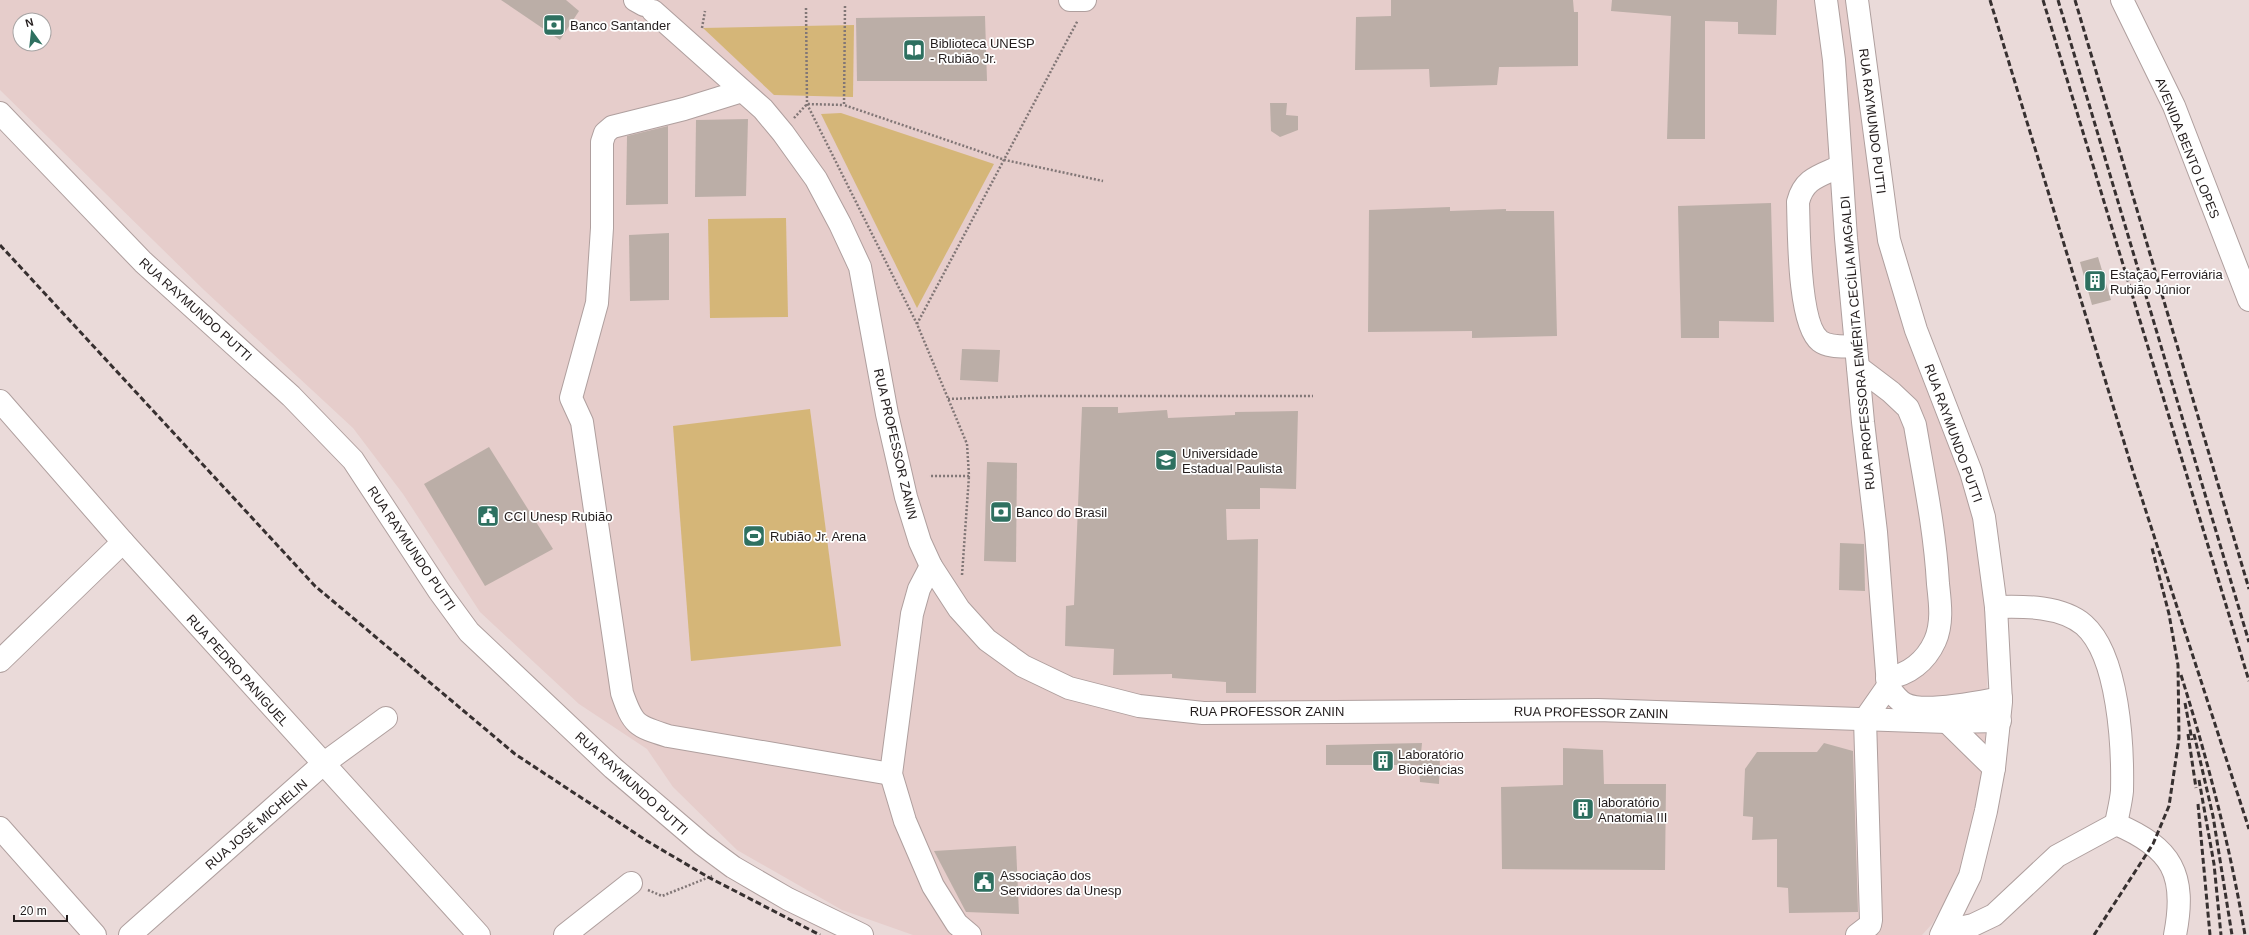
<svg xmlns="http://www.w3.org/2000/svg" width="2249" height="935" font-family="Arial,sans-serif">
<rect width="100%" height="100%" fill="#eadad9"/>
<path fill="#e6cdcb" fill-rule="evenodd" d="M0 0H1852L1871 177 1967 491 1983 566 1988 648 1984 773 1957 881 1932 924 1922 935H913L842 910 737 850 673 787 647 749 579 704 480 612 403 494 353 428 204 290 0 90ZM20 20H44V44H20Z"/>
<g fill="#d5b678">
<path d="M854 25 853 97 774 95 703 28Z"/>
<path d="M841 113 994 164 917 308 821 114Z"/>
<path d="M786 218 788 317 710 318 708 219Z"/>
<path d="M810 409 841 646 691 661 673 426Z"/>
</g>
<g fill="#bbaea7">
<path d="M501 0H566L579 11 560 40Z"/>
<path d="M1391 0H1573L1574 12H1578V66L1499 67 1497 85 1430 87 1429 69 1355 70 1356 17 1391 16Z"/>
<path d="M1612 0H1777L1776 35 1738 34V22L1705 21V139H1667L1671 16 1611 11Z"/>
<path d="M985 16 987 81H857L856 18Z"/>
<path d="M1270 103H1287L1286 115 1298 116V130L1280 137 1271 131Z"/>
<path d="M748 119 746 196 695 197 696 120Z"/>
<path d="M668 126V204L626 205 627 136Z"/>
<path d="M1771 203 1774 322 1719 321V338H1681L1678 206Z"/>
<path d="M1450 207V211L1506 209V211H1554L1557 336 1472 338V331L1368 332 1369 210Z"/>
<path d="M669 233V300L630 301 629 235Z"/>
<path d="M2098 257 2111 300 2092 305 2080 262Z"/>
<path d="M962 349 1000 350 998 382 960 380Z"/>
<path d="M1082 407H1118V413L1167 410 1168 418 1235 415V412L1298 411 1296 489 1260 488V509H1226L1227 540 1258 539 1256 693H1226V682L1172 678V674L1113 675 1114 649 1065 646 1066 606 1074 605Z"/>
<path d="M489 447 553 549 485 586 424 484Z"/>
<path d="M987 462 1017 463 1016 562 984 561Z"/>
<path d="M1840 543 1864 544 1865 591 1839 590Z"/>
<path d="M1422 743 1421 753 1440 757 1439 784 1420 782 1419 765H1326V745Z"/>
<path d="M1824 743 1853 751 1858 912 1789 913 1788 888 1777 887V839L1752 840 1753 817 1743 816 1745 769 1757 752H1817Z"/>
<path d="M1563 748 1603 750 1604 784H1666L1665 870 1502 869 1501 787 1563 785Z"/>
<path d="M1016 846 1019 914 966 912 934 851Z"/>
</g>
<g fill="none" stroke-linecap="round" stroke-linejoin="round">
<g stroke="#af9f9e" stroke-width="24">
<g id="minor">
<path d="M635 0 644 5"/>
<path d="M1070 0H1085"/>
<path d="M1826 0 1834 60 1846 238 1863 422 1876 532 1888 686"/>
<path d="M1857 0 1889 240 1916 330 1971 472 1984 517 1996 607 2001 702 1994 768 1986 811 1970 876 1941 935"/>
<path d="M2122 0 2174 106 2249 300"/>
<path d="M653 11 763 109 783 133 816 179 840 224 860 267 887 414 906 497 920 542 931 566 959 609 987 640 1023 666 1069 688 1139 706 1203 713 1598 710 1947 722 2000 721"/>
<path d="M742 91 684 109 612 127 605 133 602 142V228L597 303 571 398 582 422 622 693C633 725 636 726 668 736L891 774"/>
<path d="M0 113 143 262 291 396 353 460 439 591 469 632 613 768 702 844 733 867 788 899 862 935"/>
<path d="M1841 166C1820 176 1804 178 1798 202 1799 230 1798 324 1820 341 1829 348 1845 346 1856 347"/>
<path d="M1858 367 1891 392 1908 408 1915 425C1924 478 1935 530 1938 584 1940 602 1943 623 1935 641 1926 661 1909 675 1887 678"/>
<path d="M0 401 123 542 479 935"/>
<path d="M931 566 919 589 912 614 891 774 905 821 933 886 957 924 970 935"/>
<path d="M1996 607C2024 606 2062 606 2084 625 2119 656 2123 747 2122 791 2121 802 2118 813 2116 824"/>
<path d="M0 661 123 542"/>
<path d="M1888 686C1893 693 1897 700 1905 704 1925 714 1979 702 2001 698"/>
<path d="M1865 719 1888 686"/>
<path d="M1947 722 1994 768"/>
<path d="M0 828 95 935"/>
<path d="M1945 931 1973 925 1994 915 2057 856 2116 824C2172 848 2187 874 2175 935"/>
<path d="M130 935 323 764 386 718"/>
<path d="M565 935 631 883"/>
<path d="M1857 935 1870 925 1871 920 1865 719"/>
</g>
</g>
<g stroke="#817676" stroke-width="2.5" stroke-dasharray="2 2" stroke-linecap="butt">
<path d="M845 6 844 105 1005 160 1103 181"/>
<path d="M806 8 807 104 917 324 967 444 969 476H929"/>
<path d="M702 28 705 11"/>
<path d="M794 118 807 104 844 105"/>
<path d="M917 324 1078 20"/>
<path d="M948 399 1029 396H1313"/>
<path d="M962 575 969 476"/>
<path d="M648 890 662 896 712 876"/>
</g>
<use href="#minor" stroke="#fff" stroke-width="22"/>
<g stroke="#373030" stroke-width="3" stroke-dasharray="6 3" stroke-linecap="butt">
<path d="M1990 0 2131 465 2249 829"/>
<path d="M2043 0 2249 681"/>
<path d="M2058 0 2249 642"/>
<path d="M2075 0 2249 589"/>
<path d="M0 245 315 586 515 754 647 841 708 877 820 935"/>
<path d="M2181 675C2208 761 2230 846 2245 935"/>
<path d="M2185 703 2192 740"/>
<path d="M2188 734 2196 788"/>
<path d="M2194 734 2213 816 2232 935"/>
<path d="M2199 780 2214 864 2221 935"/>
<path d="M2198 804 2210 935"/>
<path d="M2094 935 2153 844 2169 806 2179 738 2178 665 2169 614 2152 548"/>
</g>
</g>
<defs>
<g id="bank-square" transform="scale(1.15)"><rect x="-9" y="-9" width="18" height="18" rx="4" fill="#2e7060" stroke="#fff"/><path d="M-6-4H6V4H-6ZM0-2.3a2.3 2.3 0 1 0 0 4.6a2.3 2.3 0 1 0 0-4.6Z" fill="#fff"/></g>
<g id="library-square" transform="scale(1.15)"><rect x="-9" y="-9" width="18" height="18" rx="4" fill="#2e7060" stroke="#fff"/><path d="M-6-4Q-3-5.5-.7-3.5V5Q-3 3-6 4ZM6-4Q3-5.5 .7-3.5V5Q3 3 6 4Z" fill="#fff"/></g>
<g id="building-square" transform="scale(1.15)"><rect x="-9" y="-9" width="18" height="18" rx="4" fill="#2e7060" stroke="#fff"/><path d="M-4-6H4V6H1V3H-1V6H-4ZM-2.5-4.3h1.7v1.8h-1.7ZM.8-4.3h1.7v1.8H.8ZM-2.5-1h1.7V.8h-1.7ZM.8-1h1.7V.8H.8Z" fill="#fff"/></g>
<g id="university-square" transform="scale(1.15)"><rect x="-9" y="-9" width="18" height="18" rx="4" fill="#2e7060" stroke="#fff"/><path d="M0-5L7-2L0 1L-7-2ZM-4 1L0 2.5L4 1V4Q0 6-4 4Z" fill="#fff"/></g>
<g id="civic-square" transform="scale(1.15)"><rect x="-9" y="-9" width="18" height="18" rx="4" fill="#2e7060" stroke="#fff"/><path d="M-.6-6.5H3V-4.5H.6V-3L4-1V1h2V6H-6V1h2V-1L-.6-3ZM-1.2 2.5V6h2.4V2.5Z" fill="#fff"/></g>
<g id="stadium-square" transform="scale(1.15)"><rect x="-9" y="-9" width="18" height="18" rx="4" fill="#2e7060" stroke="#fff"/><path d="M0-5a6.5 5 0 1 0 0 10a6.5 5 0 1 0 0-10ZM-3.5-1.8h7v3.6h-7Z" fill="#fff"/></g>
</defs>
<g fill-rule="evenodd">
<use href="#bank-square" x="554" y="25"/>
<use href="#library-square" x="914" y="50"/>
<use href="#building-square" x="2095" y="281"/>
<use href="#university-square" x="1166" y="460"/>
<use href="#bank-square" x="1001" y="512"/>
<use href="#civic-square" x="488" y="516"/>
<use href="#stadium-square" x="754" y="536"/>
<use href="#building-square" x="1383" y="761"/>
<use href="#building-square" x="1583" y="809"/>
<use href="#civic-square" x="984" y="882"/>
</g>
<g text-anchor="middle" stroke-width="3.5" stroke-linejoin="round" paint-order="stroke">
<g font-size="13" fill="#221c1c" stroke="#fff" text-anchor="start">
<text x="570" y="30">Banco Santander</text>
<text x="930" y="48">Biblioteca UNESP<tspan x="930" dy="15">- Rubião Jr.</tspan></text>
<text x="2110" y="279">Estação Ferroviária<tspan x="2110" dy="15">Rubião Júnior</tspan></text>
<text x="1182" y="458">Universidade<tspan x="1182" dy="15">Estadual Paulista</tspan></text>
<text x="1016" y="517">Banco do Brasil</text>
<text x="504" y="521">CCI Unesp Rubião</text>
<text x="770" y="541">Rubião Jr. Arena</text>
<text x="1398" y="759">Laboratório<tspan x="1398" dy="15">Biociências</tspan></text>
<text x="1598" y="807">laboratório<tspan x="1598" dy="15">Anatomia III</tspan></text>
<text x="1000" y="880">Associação dos<tspan x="1000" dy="15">Servidores da Unesp</tspan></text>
</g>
<g font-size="13" fill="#221c1c" stroke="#fff">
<text transform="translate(1873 121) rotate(83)" y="5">RUA RAYMUNDO PUTTI</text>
<text transform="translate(2188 148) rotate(68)" y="5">AVENIDA BENTO LOPES</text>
<text transform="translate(196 309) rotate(42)" y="5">RUA RAYMUNDO PUTTI</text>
<text transform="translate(1857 343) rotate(-95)" y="5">RUA PROFESSORA EMÉRITA CECÍLIA MAGALDI</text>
<text transform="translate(1954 433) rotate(70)" y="5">RUA RAYMUNDO PUTTI</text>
<text transform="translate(896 444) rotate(77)" y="5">RUA PROFESSOR ZANIN</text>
<text transform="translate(412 548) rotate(56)" y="5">RUA RAYMUNDO PUTTI</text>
<text transform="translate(238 670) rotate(48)" y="5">RUA PEDRO PANIGUEL</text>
<text x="1267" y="716">RUA PROFESSOR ZANIN</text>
<text transform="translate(1591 712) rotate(1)" y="5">RUA PROFESSOR ZANIN</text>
<text transform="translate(632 783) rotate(42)" y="5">RUA RAYMUNDO PUTTI</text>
<text transform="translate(256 824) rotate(-41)" y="5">RUA JOSÉ MICHELIN</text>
</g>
</g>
<g transform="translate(32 32) rotate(345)"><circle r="19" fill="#ffffff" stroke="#a7a4a4"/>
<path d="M0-3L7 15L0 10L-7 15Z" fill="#2e7060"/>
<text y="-6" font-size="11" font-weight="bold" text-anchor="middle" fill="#221c1c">N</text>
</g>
<path d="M14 915v6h53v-6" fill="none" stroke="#221c1c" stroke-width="2"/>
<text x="20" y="915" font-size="12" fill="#221c1c" stroke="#ffffff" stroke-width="3" paint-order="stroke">20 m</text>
</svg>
